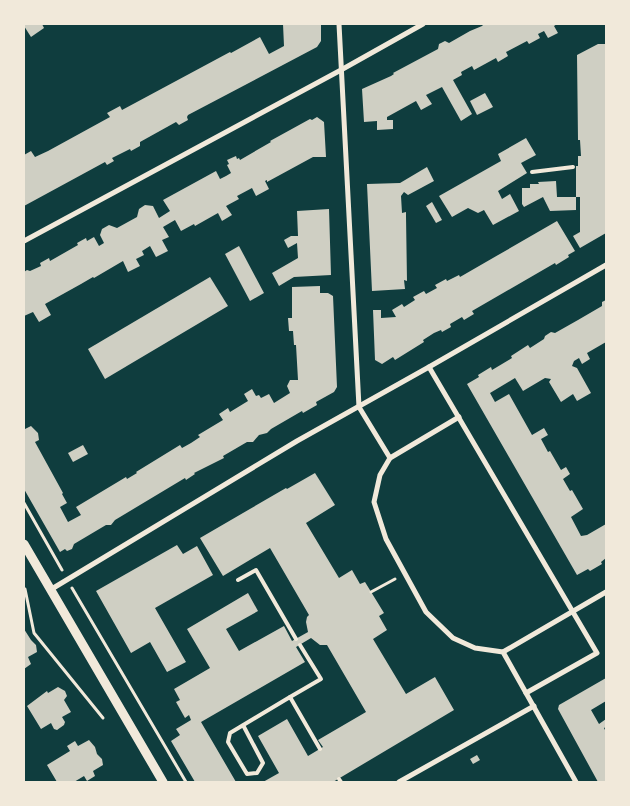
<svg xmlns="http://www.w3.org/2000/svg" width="630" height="806" font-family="Rubik,sans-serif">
<rect width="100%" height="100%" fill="#0f3d3e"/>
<g fill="#cfcfc3">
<path d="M24 24H42L44 28 31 37 24 26Z"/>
<path d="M283 24H321V41L317 47 188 115 187 117 188 120 179 125 176 122 140 142V146L131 151 130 149 112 158 114 161 107 165 105 162 24 206V155L31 151 35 157 48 151 110 117 107 113 120 106 122 110 230 52 231 53 260 37 269 54 284 46Z"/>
<path d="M484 24H557L554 26 558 33 548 38 544 31 538 34 540 38 529 44 527 41 506 52 508 56 498 62 496 58 474 70 472 66 461 72 462 75 453 80 472 114 461 121 442 87 426 95 432 104 421 110 416 101 387 117V120H393V129L377 130V121L364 122 362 89 391 76 394 74 393 73 438 49 439 44 445 41 449 43 470 31 482 26Z"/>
<path d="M598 44H606V233L580 248 573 236 580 232V197H576V166H578V156H581L580 140H578L577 55Z"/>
<path d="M485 93 493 107 477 115 470 101Z"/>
<path d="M317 117 324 122 326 157H313L267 182V180L265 181 269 189 256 196 252 188 237 196 239 199 226 206 232 215 222 221 218 213 195 226 194 224 181 231 175 220 163 227 169 237 162 240 168 251 156 257 150 246 142 251 144 255 136 259 140 266 128 272 123 261 94 278 93 277 81 284 45 304 51 315 39 322 33 312 24 316V272L27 270 30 271 41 266 40 263 49 258 50 261 78 245 77 243 86 238 87 241 94 237 99 246 104 243 100 235 102 229 109 225 117 228 137 217 139 209 145 205 153 206 159 218 170 211 163 200 216 171 220 179 226 176 231 173 227 165 229 164 227 160 236 156 237 159 239 158 240 160 271 142 270 141 310 119 312 120Z"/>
<path d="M526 138 536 155 521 163 527 173 498 191 502 199 510 194 519 211 493 225 484 210 478 213 468 208 452 217 439 196 501 161 498 154Z"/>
<path d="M427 167 434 181 408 195 404 192 401 196 402 213 406 212V216L407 281 404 280 405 289 372 291 367 184 400 183Z"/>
<path d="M556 181 557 197H576V210L550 211 543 197 524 207 522 204V188H530V184H539L538 182Z"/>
<path d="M432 202 442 220 436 223 426 206Z"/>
<path d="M329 209 331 275 294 277 279 286 272 273 298 258 297 243 288 248 284 240 291 236H298L297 211Z"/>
<path d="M557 221 575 251 568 255 569 257 556 265 555 263 472 311 474 314 464 320 462 317 450 324 451 327 442 332 441 330 434 333 423 340 424 342 395 360 393 357 382 364 375 360 373 310H381V318L396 317 392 310 402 304 404 307 415 300 413 297 424 291 426 294 437 288 435 285 446 279 447 281 459 275 460 277Z"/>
<path d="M239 246 264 293 250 301 225 254Z"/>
<path d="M210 277 228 306 105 379 88 349Z"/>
<path d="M320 286V293H328L333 296 337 387 334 392 316 402 317 405 303 413 302 411 271 429 267 433 259 435 253 442H247L223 456 224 458 194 473 195 474 186 480 185 478 115 520 111 525H106L74 544 72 549 67 551 65 549 60 552 24 489V427L25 429 31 426 38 433 39 440 35 442 63 493 62 494 67 503 60 507 68 522 81 515 76 507 126 477 127 479 137 473 136 472 180 445 182 448 191 443 200 437 198 435 223 420 219 414 228 408 230 412 248 401 244 394 252 389 256 396 259 395 261 398 269 394 274 403 290 393 287 386 290 380H298L296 345H294L293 331H289L288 318H292V287Z"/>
<path d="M606 300V342L587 353 590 359 582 364 579 358 574 361 572 366 577 368 591 393 577 401 573 394 561 402 549 382 551 379 545 378 523 391 515 378 490 393 495 402 509 394 532 435 544 428 548 435 541 439 548 452 550 451 561 470 566 467 570 474 563 479 570 491 572 490 583 509 571 517 581 536 587 535 606 524V558L601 562 602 564 590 571 588 569 577 575 467 384 479 377 478 375 491 367 492 370 512 358 511 356 528 345 530 348 544 339 545 336 551 332 555 333 578 320 602 306V302Z"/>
<path d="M83 445 88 454 73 462 68 453Z"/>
<path d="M315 473 335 505 306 523 339 578 352 570 360 584 365 582 384 613 379 616 387 630 373 639 406 694 435 677 454 710 333 782H263L279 773 258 736 287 719 308 756 323 747 318 740 366 712 327 645H320L311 638 296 647 305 662 201 722 236 782H195L171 741 180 735 176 729 191 720 189 715 185 718 176 702 180 700 174 689 210 668 187 629 248 593 258 611 226 629 239 651 284 626 292 641 308 632 306 622 307 617 309 615 270 548 223 576 200 538 286 488 287 489Z"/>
<path d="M177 545 183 554 197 546 213 575 155 608 186 662 167 672 150 642 131 653 96 591Z"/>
<path d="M24 629 31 640 36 645 37 652 28 657 31 664 24 669Z"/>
<path d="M606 678V701L591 710 599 724 606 719V727L604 728 606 732V782H598L558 709 559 705Z"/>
<path d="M58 687 65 691 67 696 64 700 71 712 62 717 65 722 64 725 57 730 54 729 51 723 41 729 27 706 47 691 48 693Z"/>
<path d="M89 740 95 747 97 754 102 759 103 765 93 771 95 776 87 781 84 776 74 782H57L47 765 70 751 67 746 75 741 78 746Z"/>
<path d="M477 755 480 760 473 764 470 759Z"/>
</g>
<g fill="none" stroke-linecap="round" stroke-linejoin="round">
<g stroke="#f1e9da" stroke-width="3">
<path d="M24 503 62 570"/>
<path d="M72 588 186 782"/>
<path d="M25 589 34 633 103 718"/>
<path d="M371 592 395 579"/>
</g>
<g stroke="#f1e9da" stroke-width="4">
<path d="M532 172 573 167"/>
<path d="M238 580 256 570 296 639"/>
<path d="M290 697 321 679 300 645"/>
<path d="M243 725 263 763 257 773 247 774 228 742 230 733 290 697 320 749"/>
<path d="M339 779 341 782"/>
</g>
<g stroke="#f1e9da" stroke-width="5">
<path d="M339 24 359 407 390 458 380 475 374 502 386 539 426 612 453 638 475 648 503 652 576 782"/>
<path d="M24 241 341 70 423 24"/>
<path d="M429 367 597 653 526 693"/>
<path d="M390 458 459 417"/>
<path d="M50 590 297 441 429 367 606 265"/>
<path d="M503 652 606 592"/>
<path d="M399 782 534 706"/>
</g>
<path stroke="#f1e9da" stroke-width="9" d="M24 544 163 782"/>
</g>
<rect width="630" height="806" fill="none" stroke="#f1e9da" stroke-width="50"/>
</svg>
